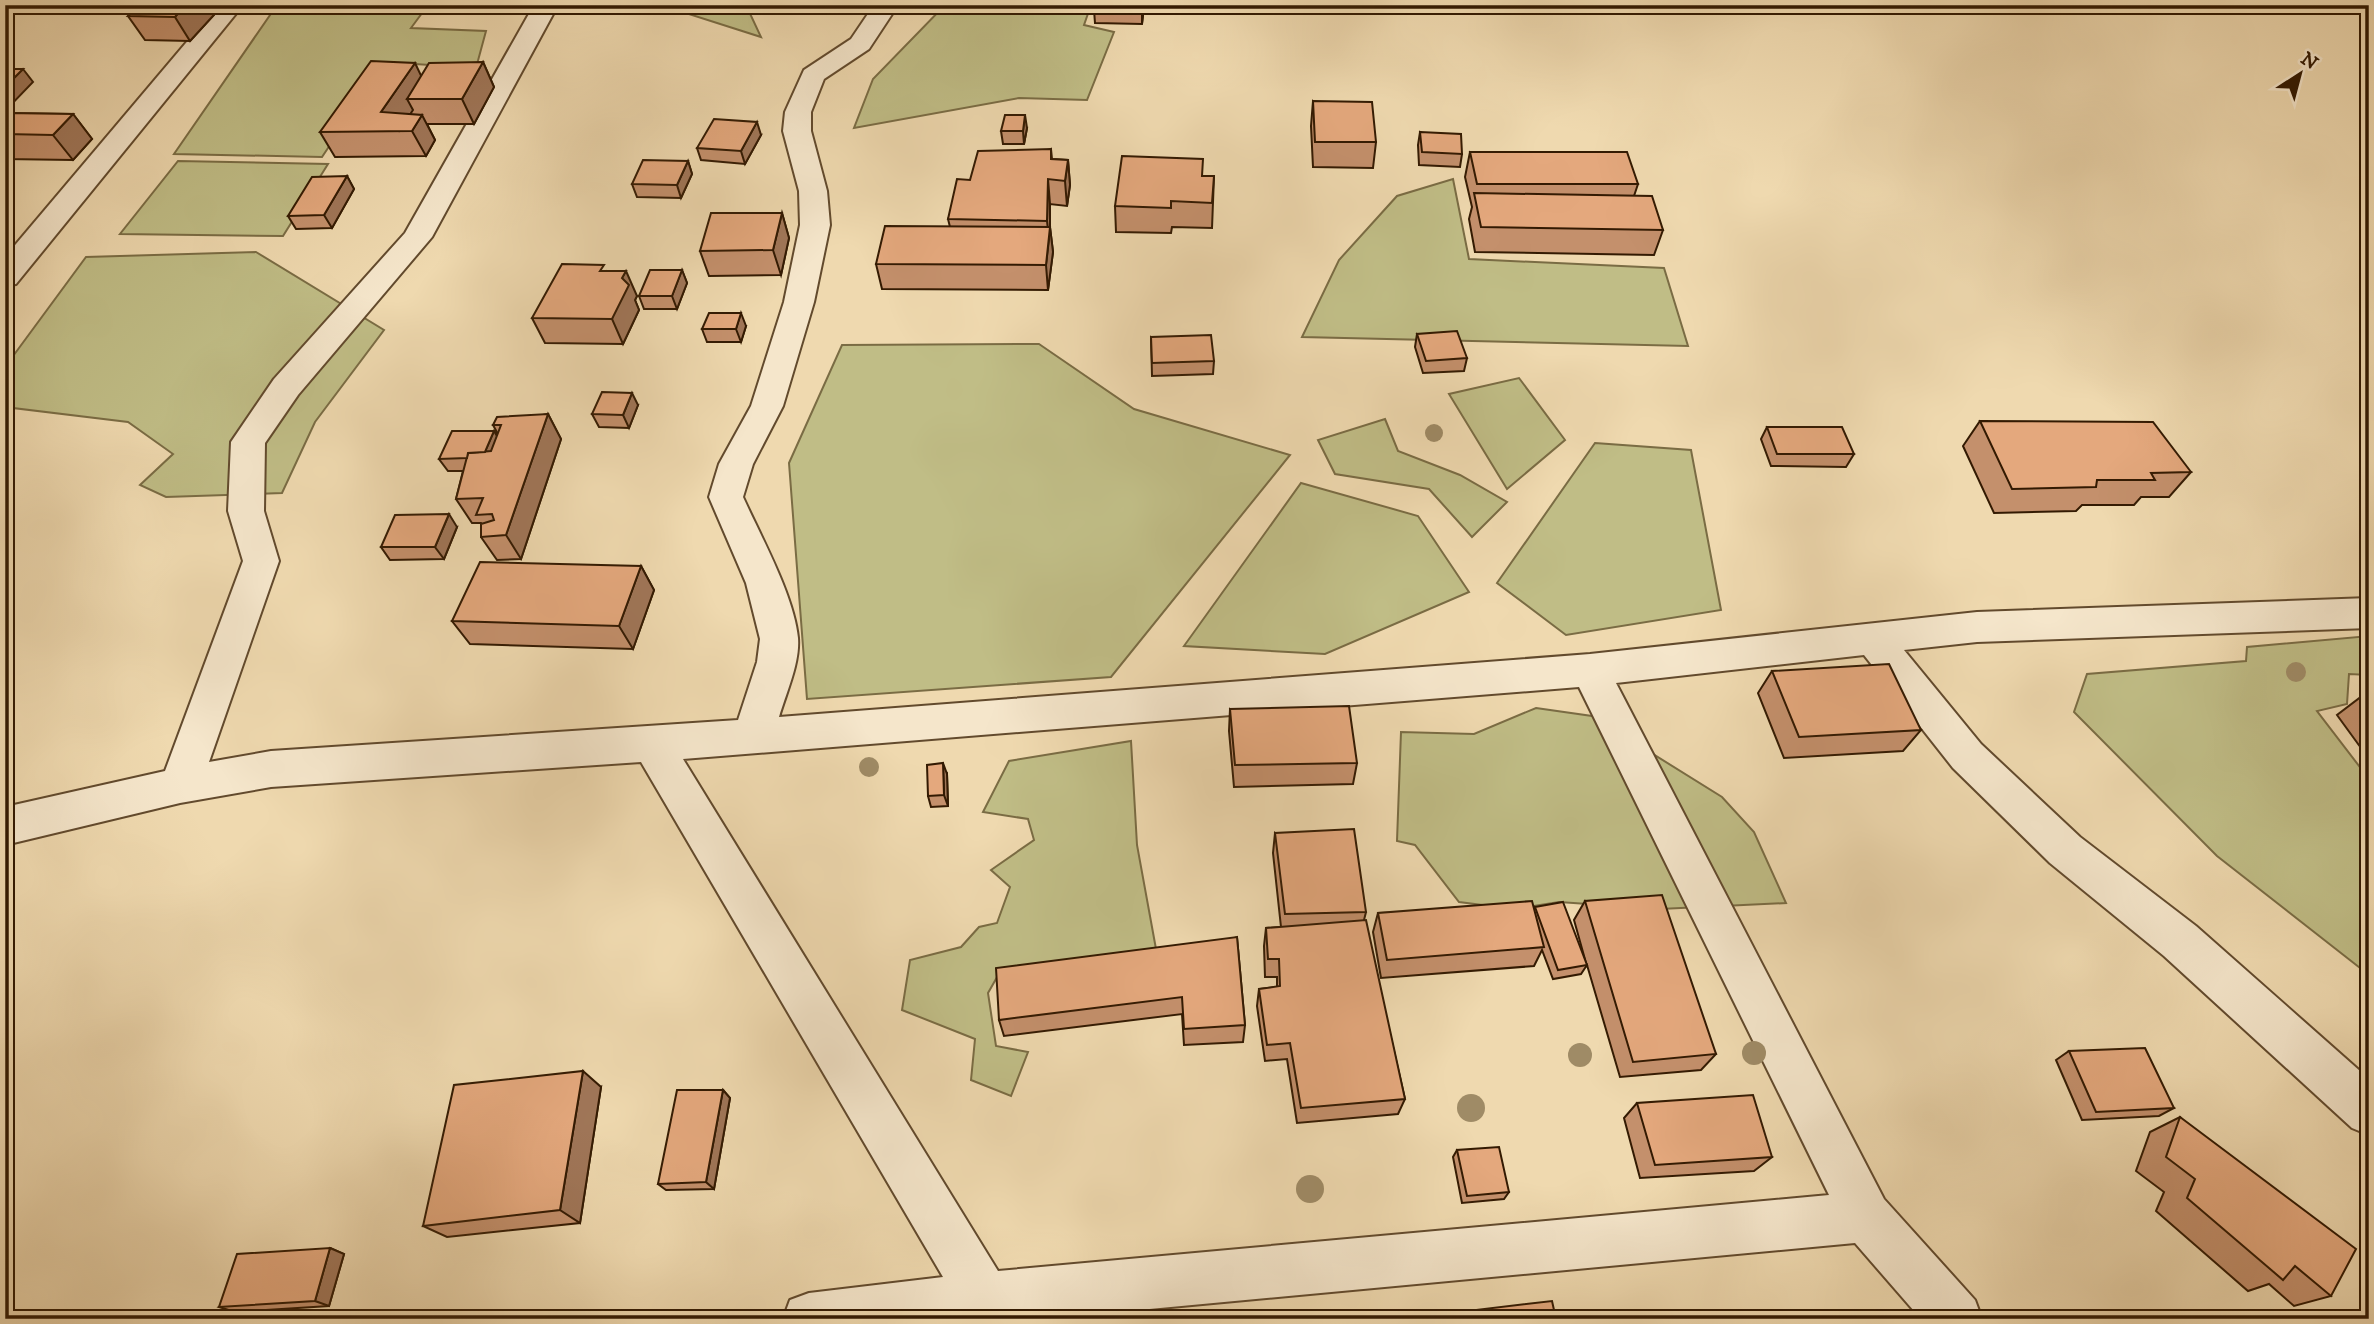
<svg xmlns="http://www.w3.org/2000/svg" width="2374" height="1324" font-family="'IM FELL DW Pica',serif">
<rect width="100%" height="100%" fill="#efd9af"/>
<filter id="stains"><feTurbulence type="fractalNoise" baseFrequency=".00286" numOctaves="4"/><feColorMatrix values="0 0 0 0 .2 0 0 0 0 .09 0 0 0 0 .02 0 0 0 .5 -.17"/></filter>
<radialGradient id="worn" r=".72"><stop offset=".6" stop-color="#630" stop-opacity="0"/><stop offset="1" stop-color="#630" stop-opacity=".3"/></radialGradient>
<g fill="#c0bd86" stroke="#7a6c44" stroke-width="2">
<path d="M277 5H428L411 28 486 31 476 68 415 64 372 82 322 157 174 154Z"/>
<path d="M691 5H746L761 37 673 9Z"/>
<path d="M945 5H1091L1084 25 1114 32 1087 100 1019 98 854 128 873 79Z"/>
<path d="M178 161 328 164 283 236 120 234Z"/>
<path d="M1453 179 1469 259 1664 268 1688 346 1302 337 1339 260 1397 196Z"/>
<path d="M256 252 384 330 315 422 282 493 166 497 140 485 173 454 128 422 5 407V367L86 257Z"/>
<path d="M1039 344 1134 409 1290 455 1111 677 807 699 789 463 842 345Z"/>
<path d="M1519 378 1565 440 1507 489 1449 394Z"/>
<path d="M1385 419 1398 451 1460 475 1507 502 1472 537 1429 489 1335 474 1318 440Z"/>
<path d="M1595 443 1691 450 1721 610 1566 635 1497 583Z"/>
<path d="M1301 483 1418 516 1469 592 1325 654 1184 646Z"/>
<path d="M2369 636V675L2349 674 2347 704 2317 711 2369 779V975L2217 856 2074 712 2087 674 2246 661 2247 647Z"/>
<path d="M1536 708 1592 716 1722 797 1754 832 1786 903 1660 909 1559 902 1514 909 1459 902 1415 845 1397 841 1401 732 1474 734Z"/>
<path d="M1131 741 1137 845 1156 949 1000 972 988 993 996 1046 1028 1052 1011 1096 971 1080 975 1039 902 1010 910 960 961 947 979 927 997 923 1010 887 991 870 1034 840 1028 819 983 812 1009 761Z"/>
</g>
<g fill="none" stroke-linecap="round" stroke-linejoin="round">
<g stroke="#624a2d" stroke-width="4">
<g id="minor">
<path d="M218 5H243L16 284 5 286V257Z"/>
<path d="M534 5H558L432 237 298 395 265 443 264 511 279 561 209 762 271 751 738 720 757 662 760 639 746 583 709 497 719 464 751 406 784 302 800 225 799 191 783 131 785 112 804 70 851 39 874 5H898L869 49 824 79 811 112V131L827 191 830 225 814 302 783 406 753 464 743 497C761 537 794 596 798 638 800 663 786 693 779 717L1590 654 1977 612 2369 598V628L1977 642 1904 650 1981 744 2080 837 2196 926 2369 1079V1135L2352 1128 2164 956 2050 863 1953 768 1864 655 1616 683 1884 1199 1975 1300 1982 1319H1921L1855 1243 1043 1319H783L790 1300 809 1293 943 1277 641 762 271 787 180 803 5 845V807L165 771 243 561 228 511 231 442 274 379 405 233ZM1579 687 1829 1195 998 1271 683 759Z"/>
</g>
</g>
<use href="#minor" fill="#f5e6cb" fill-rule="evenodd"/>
</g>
<g fill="#9f8b66">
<circle cx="1434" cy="433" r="9"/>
<circle cx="2296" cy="672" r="10"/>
<circle cx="869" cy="767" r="10"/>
<circle cx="1754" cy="1053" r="12"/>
<circle cx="1580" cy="1055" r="12"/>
<circle cx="1471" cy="1108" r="14"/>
<circle cx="1310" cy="1189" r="14"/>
</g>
<g fill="#c4906c" stroke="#331a02" stroke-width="2">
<path d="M139 5H223L190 41 145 40 128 16Z"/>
<path d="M1095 5H1144L1142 24 1095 23 1094 10Z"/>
<path d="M2287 5H2327L2324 9 2292 10Z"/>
<path d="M483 62 494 87 474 124H427L435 140 426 156 335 157 320 132 421 76Z"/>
<path d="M1313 101 1376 142 1373 168 1313 167 1311 126Z"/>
<path d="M5 113 73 114 92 139 73 160 5 159Z"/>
<path d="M1027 128 1024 144H1003L1001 131Z"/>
<path d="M1420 132 1462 154 1460 167 1419 165 1418 145Z"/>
<path d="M761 135 745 164 701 160 697 148Z"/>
<path d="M1051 149 1052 159 1068 160 1070 185 1067 206 1050 204V227L1053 252 1048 290 882 289 876 264 950 227 948 219 970 180Z"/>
<path d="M1470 152 1638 184 1634 196 1663 230 1654 255 1475 252 1469 219 1472 207 1465 177Z"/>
<path d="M688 161 692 174 681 198 637 197 632 184Z"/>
<path d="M347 176 354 189 332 228 296 229 288 216Z"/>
<path d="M1203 176H1214L1212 228 1172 227 1171 233 1116 232 1115 206Z"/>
<path d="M782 213 789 238 781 275 709 276 700 251Z"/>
<path d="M682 270 687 283 677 309H644L639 296Z"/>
<path d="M606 271 637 296 635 300 639 310 623 344 545 343 532 318Z"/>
<path d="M746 326 741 342H707L702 329Z"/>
<path d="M1417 334 1467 358 1464 371 1423 373 1415 347Z"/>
<path d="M1151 337 1214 361 1213 374 1152 376Z"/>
<path d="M638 405 629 428 599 427 592 414Z"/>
<path d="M548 414 561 439 521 559 497 560 481 537 482 524 481 523H472L456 499 463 471H448L439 459 494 431 497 436 498 434 493 425Z"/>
<path d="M1980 421 2191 472 2169 497H2141L2134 505H2082L2076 511 1994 513 1963 446Z"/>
<path d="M1767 427 1854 454 1846 467 1771 466 1761 439Z"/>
<path d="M457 527 444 559 390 560 381 547Z"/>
<path d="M641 566 654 590 633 649 470 644 452 621Z"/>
<path d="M1772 671 1921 730 1903 751 1784 758 1758 693Z"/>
<path d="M2369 692V759L2337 715 2366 693Z"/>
<path d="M1230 709 1357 763 1353 784 1234 787 1229 731Z"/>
<path d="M947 774 948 806 931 807 928 796Z"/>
<path d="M1275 833 1366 912 1364 920 1405 1099 1398 1114 1297 1123 1287 1059 1265 1061 1257 1006 1259 989 1277 987V977H1265L1264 946 1266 928 1281 927 1273 853Z"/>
<path d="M1585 901 1716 1054 1701 1070 1620 1077 1587 965 1581 974 1553 979 1542 950 1534 966 1381 978 1373 932 1378 913 1534 909 1535 907 1586 963 1574 920Z"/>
<path d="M1237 937 1245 1025 1243 1042 1184 1045 1182 1014 1004 1036 999 1020Z"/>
<path d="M2069 1051 2174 1108 2159 1116 2082 1120 2056 1060Z"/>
<path d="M601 1087 580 1223 447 1237 423 1226Z"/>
<path d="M723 1090 730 1098 714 1189 666 1190 658 1184Z"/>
<path d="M1637 1103 1772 1157 1754 1171 1640 1178 1624 1118Z"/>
<path d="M2180 1117 2331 1296 2294 1306 2269 1284 2248 1291 2156 1211 2164 1192 2136 1171 2150 1132Z"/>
<path d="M1457 1150 1509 1192 1504 1199 1462 1203 1453 1157Z"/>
<path d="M330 1248 344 1254 329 1306 235 1312 219 1307Z"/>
<path d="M1467 1311 1556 1319H1459Z"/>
</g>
<g fill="#a07658" stroke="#331a02" stroke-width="2">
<path d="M185 5H223L190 41 175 17Z"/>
<path d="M1142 5H1144V7L1142 24Z"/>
<path d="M483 62 494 87 474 124 462 99Z"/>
<path d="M415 63 427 88 407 99 413 110 399 131 381 112Z"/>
<path d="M23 69 33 82 7 109 5 106V87Z"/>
<path d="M73 114 92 139 73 160 53 135Z"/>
<path d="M422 115 435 140 426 156 412 131Z"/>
<path d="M1025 115 1027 128 1024 144 1023 131Z"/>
<path d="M757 122 761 135 745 164 741 151Z"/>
<path d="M1068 160 1070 185 1067 206 1065 181Z"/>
<path d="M688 161 692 174 681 198 677 185Z"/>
<path d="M347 176 354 189 332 228 324 215Z"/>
<path d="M1048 179 1050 204V230V227L1053 252 1048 290 1046 265 1049 239 1047 221Z"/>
<path d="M782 213 789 238 781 275 773 250Z"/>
<path d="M682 270 687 283 677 309 672 296Z"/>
<path d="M626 271 637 296 635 300 639 310 623 344 612 319 622 278Z"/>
<path d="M741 313 746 326 741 342 736 329Z"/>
<path d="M632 393 638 405 629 428 623 415Z"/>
<path d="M548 414 561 439 521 559 506 535Z"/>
<path d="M494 431 501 443 482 458Z"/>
<path d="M449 514 457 527 444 559 435 547Z"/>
<path d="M641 566 654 590 633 649 619 626Z"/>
<path d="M943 763 947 774 948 806 944 795Z"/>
<path d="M583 1071 601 1087 580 1223 560 1210Z"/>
<path d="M723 1090 730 1098 714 1189 706 1182Z"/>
<path d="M330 1248 344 1254 329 1306 315 1301Z"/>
</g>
<g fill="#e4a87d" stroke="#331a02" stroke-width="2">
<path d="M139 5H185L175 17 128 16Z"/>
<path d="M1095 5H1142L1141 12 1094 10Z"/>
<path d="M371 61 415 63 381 112 422 115 412 131 320 132Z"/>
<path d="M483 62 462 99H407L429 63Z"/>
<path d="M5 69H23L5 87Z"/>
<path d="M1313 101 1372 102 1376 142H1315Z"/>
<path d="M5 113 73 114 53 135 5 134Z"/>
<path d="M1005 115H1025L1023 131H1001Z"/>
<path d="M714 119 757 122 741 151 697 148Z"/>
<path d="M1420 132 1461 134 1462 154 1422 152Z"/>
<path d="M1051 149V159L1068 160 1065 181 1048 179 1047 221 948 219 957 179 970 180 978 151Z"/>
<path d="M1470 152H1627L1638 184H1477Z"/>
<path d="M1122 156 1203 159 1202 176H1214L1212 203 1171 201V208L1115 206Z"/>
<path d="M643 160 688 161 677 185 632 184Z"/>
<path d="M347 176 324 215 288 216 312 177Z"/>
<path d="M1474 193 1652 196 1663 230 1481 227Z"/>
<path d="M711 213H782L773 250 700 251Z"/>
<path d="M885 226 1050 227 1046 265 876 264Z"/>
<path d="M562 264 604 265 600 271H626L622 278 629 285 612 319 532 318Z"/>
<path d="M650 270H682L672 296H639Z"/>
<path d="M709 313H741L736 329H702Z"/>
<path d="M1457 331 1467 358 1426 361 1417 334Z"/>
<path d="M1211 335 1214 361 1152 363 1151 337Z"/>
<path d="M602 392 632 393 623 415 592 414Z"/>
<path d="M548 414 506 535 481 537V524L494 520 492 514 476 515 483 498 456 499 468 453 491 451 501 425H493L497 417Z"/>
<path d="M1980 421 2153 422 2191 472 2151 473 2155 480H2097L2096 487 2012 489Z"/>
<path d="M1767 427H1842L1854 454H1777Z"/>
<path d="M452 431H494L485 452 468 453 467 458 439 459Z"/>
<path d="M449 514 435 547H381L395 515Z"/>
<path d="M480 562 641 566 619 626 452 621Z"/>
<path d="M1889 664 1921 730 1799 737 1772 671Z"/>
<path d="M1349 706 1357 763 1235 765 1230 709Z"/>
<path d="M943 763 944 795 928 796 927 765Z"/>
<path d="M1354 829 1366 912 1285 914 1275 833Z"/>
<path d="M1662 895 1716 1054 1633 1062 1585 901Z"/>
<path d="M1532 901 1544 947 1387 960 1378 913Z"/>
<path d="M1563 902 1587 965 1558 970 1535 907Z"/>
<path d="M1366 920 1405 1099 1301 1108 1290 1043 1267 1045 1259 989 1280 986 1279 959H1268L1266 928Z"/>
<path d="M1237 937 1245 1025 1184 1029 1182 997 999 1020 996 968Z"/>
<path d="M2145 1048 2174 1108 2096 1112 2069 1051Z"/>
<path d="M583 1071 560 1210 423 1226 454 1085Z"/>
<path d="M677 1090H723L706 1182 658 1184Z"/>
<path d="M1753 1095 1772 1157 1655 1165 1637 1103Z"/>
<path d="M2180 1117 2356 1249 2331 1296 2295 1266 2283 1280 2187 1198 2195 1179 2166 1157Z"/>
<path d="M1499 1147 1509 1192 1467 1196 1457 1150Z"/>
<path d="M330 1248 315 1301 219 1307 237 1254Z"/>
<path d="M1552 1301 1556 1319H1469L1467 1311Z"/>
</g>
<rect width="2374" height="1324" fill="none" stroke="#efd9af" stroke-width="28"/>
<rect x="7" y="7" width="2360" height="1310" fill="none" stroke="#331a02" stroke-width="3.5"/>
<rect x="14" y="14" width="2346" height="1296" fill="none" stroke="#331a02" stroke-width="2"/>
<g transform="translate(2300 74) rotate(36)" stroke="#f5e6cb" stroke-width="5" paint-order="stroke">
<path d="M0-5L12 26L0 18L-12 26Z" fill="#331a02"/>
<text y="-10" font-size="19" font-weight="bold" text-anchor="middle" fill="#331a02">N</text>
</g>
<rect width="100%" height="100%" filter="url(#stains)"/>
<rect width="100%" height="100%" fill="url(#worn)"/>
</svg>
